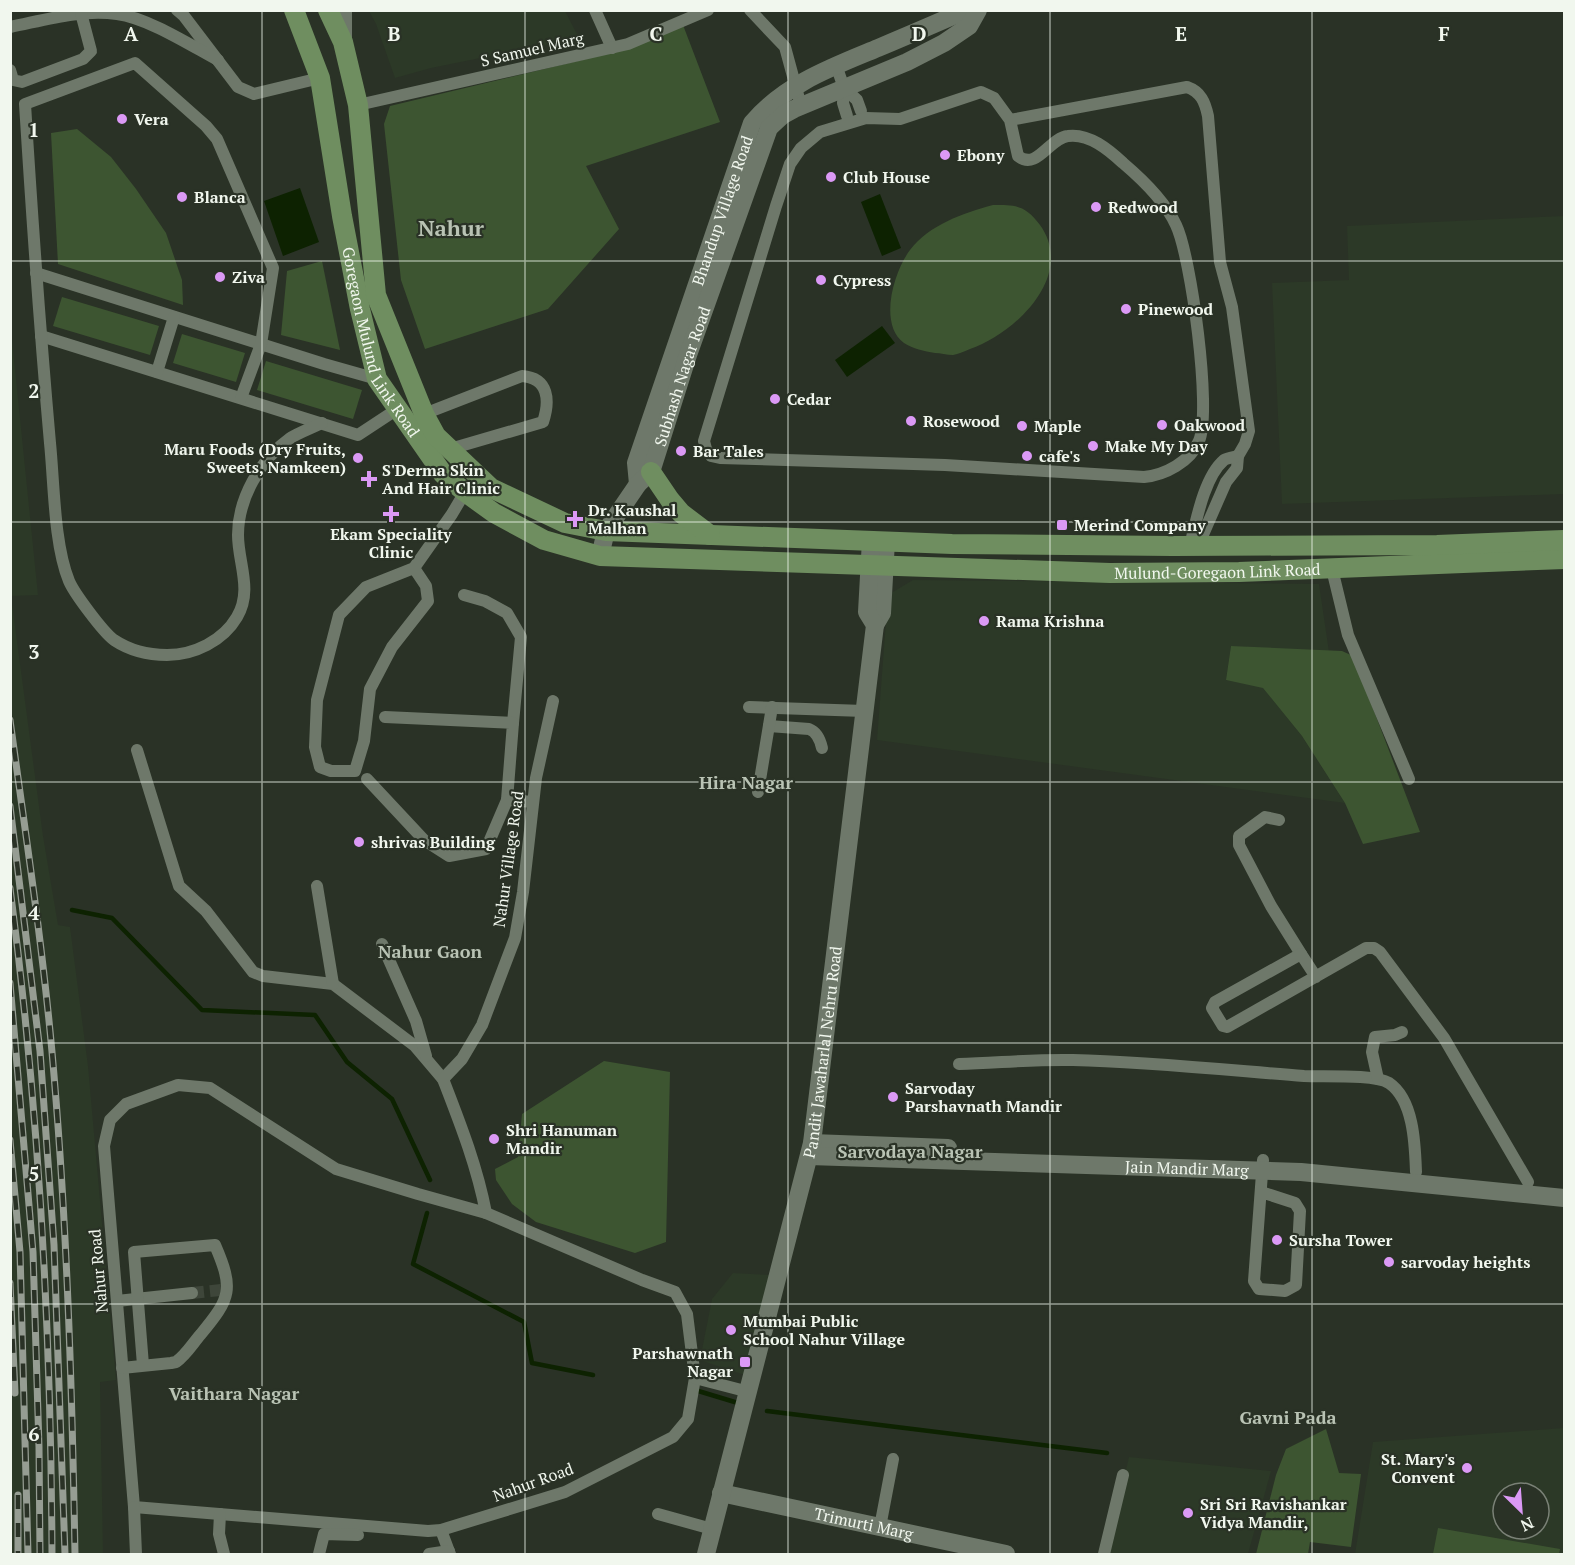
<svg xmlns="http://www.w3.org/2000/svg" width="1575" height="1565" font-family="'PT Serif',serif">
<rect width="100%" height="100%" fill="#2a3226"/>
<g fill="#2c3927" fill-rule="evenodd">
<path d="M369 11H565L579 38 431 68 395 78 376 24Z"/>
<path d="M1564 216V494L1282 504 1272 283 1349 280 1347 226Z"/>
<path d="M10 320 38 595 11 596 43 836 58 925 70 927 88 1066 116 1380 100 1382 103 1554H11Z"/>
<path d="M913 580 1319 584 1329 652 1231 646 1226 680 1263 687 1302 736 1345 803 877 740 888 595Z"/>
<path d="M733 1273 769 1275 745 1375 700 1360 712 1299Z"/>
<path d="M1564 1428V1554H1355L1373 1442ZM1503 1493H1539V1529H1503Z"/>
<path d="M1129 1457 1271 1471 1248 1554H1106Z"/>
</g>
<g fill="#3d5531">
<path d="M683 25 720 122 586 166 619 229 548 309 425 349 401 280 384 124 390 106 619 51Z"/>
<path d="M77 129 111 157 136 189 166 233 182 280 183 305 58 264 51 133Z"/>
<path d="M993 205C1016 205 1025 205 1040 225 1076 275 1016 333 970 349 965 351 958 354 953 355 947 355 940 353 935 353 924 351 913 349 904 343 878 324 894 271 910 250 929 225 963 213 993 205Z"/>
<path d="M322 261 340 350 281 335 287 271Z"/>
<path d="M62 297 159 326 150 355 53 326Z"/>
<path d="M182 334 245 353 236 382 173 363Z"/>
<path d="M266 361 362 390 353 419 257 390Z"/>
<path d="M1231 646 1342 651 1353 656 1420 832 1363 844 1345 803 1302 736 1263 688 1226 680Z"/>
<path d="M604 1061 670 1072 666 1242 635 1253 536 1222 512 1204 496 1180 495 1169 518 1157 522 1114Z"/>
<path d="M1326 1429 1339 1473 1361 1474 1351 1547 1310 1542 1308 1554H1256L1276 1475 1286 1449Z"/>
<path d="M1438 1528 1560 1549 1559 1554H1433Z"/>
</g>
<g fill="#0d2201">
<path d="M300 188 319 242 283 256 264 201Z"/>
<path d="M880 194 901 248 882 256 861 202Z"/>
<path d="M882 326 895 343 847 377 835 360Z"/>
</g>
<g fill="none" stroke-linecap="round" stroke-linejoin="round">
<g stroke="#0d2201" stroke-width="4.5">
<path d="M72 910 112 918 202 1010 315 1015 347 1062 392 1099 430 1180"/>
<path d="M427 1213 413 1264 524 1322 532 1363 593 1375"/>
<path d="M695 1390 738 1403"/>
<path d="M767 1411 1107 1453"/>
</g>
<path stroke="#3e463a" stroke-width="12" stroke-dasharray="12 6" stroke-linecap="butt" d="M192 1293 221 1290"/>
<g stroke="#6e786a" stroke-width="12">
<path d="M177 10 184 16 238 87 254 94 320 78"/>
<path d="M595 10 612 48"/>
<path d="M750 10 785 47 801 106"/>
<path d="M10 27C45 20 81 9 117 14 148 18 190 45 218 60"/>
<path d="M836 65 844 88 843 103 847 116"/>
<path d="M10 70 13 80 22 82 83 59 91 51 81 13"/>
<path d="M844 88 857 100 861 111"/>
<path d="M358 105 628 44 708 10"/>
<path d="M1010 120 1018 156C1037 171 1049 138 1068 136 1089 133 1109 150 1123 163 1143 180 1165 201 1176 225 1191 256 1212 411 1199 441 1190 462 1165 475 1144 477L945 465 720 458 711 456 706 449 704 441 776 206 790 164 801 148 820 132 866 118 900 119 981 92 994 98 1010 120 1187 87C1201 92 1205 102 1208 116L1220 262 1232 307 1249 431 1245 444 1238 456 1237 468 1226 482 1198 546"/>
<path d="M36 273 324 364 377 379"/>
<path d="M41 336 358 435 399 408"/>
<path d="M157 372 174 317"/>
<path d="M241 398 261 344 273 268 217 139 206 126 135 63 25 104C32 217 40 330 50 443 54 482 54 545 69 581 74 593 103 632 114 640 129 650 149 655 167 655 194 655 223 641 237 617 253 590 238 563 238 535 238 499 260 460 289 439 298 433 312 428 322 423"/>
<path d="M424 414 522 376C549 378 550 401 543 422L450 449"/>
<path d="M1190 546C1196 522 1204 477 1224 460 1227 458 1234 457 1238 456"/>
<path d="M414 568 366 587 339 615 317 700 315 747 320 767 331 771H355L364 741 370 689 392 647 428 601 426 586 414 568 452 514 465 492"/>
<path d="M1332 569 1348 635 1409 779"/>
<path d="M464 595 485 601 507 613 521 637 513 723"/>
<path d="M749 707 864 711"/>
<path d="M385 717 513 723 507 800"/>
<path d="M769 726 809 729C817 732 820 739 822 748"/>
<path d="M137 750 179 886 206 911 253 972 263 976 333 984 415 1046 443 1079"/>
<path d="M367 779 424 840 449 856 486 849 507 800 533 802"/>
<path d="M758 792 772 707"/>
<path d="M1279 820 1265 817 1239 836V845L1271 906 1301 954"/>
<path d="M317 886 333 984"/>
<path d="M382 944 416 1021 426 1056"/>
<path d="M1316 977 1301 954 1215 1002 1212 1008 1223 1026 1227 1027 1366 948H1374L1380 952 1444 1038 1528 1182"/>
<path d="M959 1064C997 1063 1035 1059 1073 1060 1150 1062 1227 1070 1304 1076 1323 1077 1374 1074 1389 1083 1414 1100 1415 1145 1416 1172"/>
<path d="M1378 1079 1372 1052 1375 1037 1395 1035 1402 1032"/>
<path d="M178 1085 210 1088 336 1169 418 1194 486 1213 642 1280 675 1292 687 1314 695 1378 688 1419 673 1437 565 1492 441 1530 428 1531 134 1507 104 1146 110 1120 126 1104Z"/>
<path d="M1261 1192 1295 1203 1300 1211 1296 1285 1285 1291 1259 1289 1254 1281 1263 1160"/>
<path d="M486 1213C477 1166 460 1123 443 1079L462 1059 482 1025 515 938 523 892 536 778 553 701"/>
<path d="M117 1301 192 1293"/>
<path d="M122 1368 171 1363 176 1362C186 1355 193 1343 201 1334 231 1298 234 1289 215 1245L134 1252 143 1365"/>
<path d="M695 1378 749 1392"/>
<path d="M134 1507 136 1554"/>
<path d="M220 1514 219 1534 224 1554"/>
<path d="M658 1514 712 1529"/>
<path d="M880 1527 893 1459"/>
<path d="M441 1530 450 1554"/>
<path d="M319 1554 324 1534 358 1535"/>
<path d="M429 1554 449 1551"/>
<path d="M1104 1554 1123 1475"/>
</g>
<g stroke="#6e786a" stroke-width="18">
<path d="M343 42V10"/>
<path id="s1" d="M638 484 636 463 752 123C785 84 832 67 878 48 904 37 930 26 955 15L974 10"/>
<path id="s2" d="M600 556 606 531 638 484 651 472 688 355 769 128 783 115 794 109 907 62 944 43 969 26 978 10"/>
<path d="M875 625 882 613 886 541"/>
<path d="M812 1143 948 1148"/>
<path id="s3" d="M809 1156 1301 1172 1564 1198"/>
<path id="s4" d="M721 1493 1006 1554"/>
<path id="s5" d="M706 1554 812 1143 875 625 867 612 871 540"/>
</g>
<g stroke="#6f8e60" stroke-width="20">
<path id="s6" d="M294 10 320 78 342 216 360 309 377 379 443 474 465 492 494 513 544 540 600 556 1110 573 1239 572 1564 559"/>
<path d="M328 10 343 42 358 105 376 295 424 414 436 436 491 488 565 523 606 531 952 544 1173 546 1437 545 1564 540"/>
<path d="M651 472 670 500 681 513 710 535"/>
</g>
<g stroke="#969d93" stroke-width="7">
<g id="rail">
<path d="M10 720C25 830 42 941 52 1052 67 1219 72 1387 75 1554"/>
<path d="M10 806 40 1051 54 1245 65 1554"/>
<path d="M10 888C39 1108 51 1332 52 1554"/>
<path d="M10 983 33 1252 39 1447 40 1554"/>
<path d="M10 1140 20 1252 28 1554"/>
<path d="M10 1283 15 1393"/>
<path d="M18 1495V1554"/>
</g>
</g>
<use href="#rail" stroke="#2a3226" stroke-width="4.5" stroke-dasharray="14" stroke-linecap="butt"/>
</g>
<path fill="none" stroke="#f1f7ee" stroke-width="1.5" stroke-opacity="0.55" d="M262 10V1554M525 10V1554M788 10V1554M1050 10V1554M1312 10V1554M10 261H1564M10 522H1564M10 782H1564M10 1043H1564M10 1304H1564"/>
<g fill="#db99f5" stroke="#2a3226" stroke-width="2">
<circle cx="122" cy="119" r="6"/>
<circle cx="945" cy="155" r="6"/>
<circle cx="831" cy="177" r="6"/>
<circle cx="182" cy="197" r="6"/>
<circle cx="1096" cy="207" r="6"/>
<circle cx="220" cy="277" r="6"/>
<circle cx="821" cy="280" r="6"/>
<circle cx="1126" cy="309" r="6"/>
<circle cx="775" cy="399" r="6"/>
<circle cx="911" cy="421" r="6"/>
<circle cx="1162" cy="425" r="6"/>
<circle cx="1022" cy="426" r="6"/>
<circle cx="1093" cy="446" r="6"/>
<circle cx="681" cy="451" r="6"/>
<circle cx="1027" cy="456" r="6"/>
<circle cx="358" cy="458" r="6"/>
<path d="M366 470h6v6h6v6h-6v6h-6v-6h-6v-6h6z"/>
<path d="M388 505h6v6h6v6h-6v6h-6v-6h-6v-6h6z"/>
<path d="M572 510h6v6h6v6h-6v6h-6v-6h-6v-6h6z"/>
<rect x="1056" y="519" width="12" height="12" rx="3"/>
<circle cx="984" cy="621" r="6"/>
<circle cx="359" cy="842" r="6"/>
<circle cx="893" cy="1097" r="6"/>
<circle cx="494" cy="1139" r="6"/>
<circle cx="1277" cy="1240" r="6"/>
<circle cx="1389" cy="1262" r="6"/>
<circle cx="731" cy="1330" r="6"/>
<rect x="739" y="1356" width="12" height="12" rx="3"/>
<circle cx="1467" cy="1468" r="6"/>
<circle cx="1188" cy="1513" r="6"/>
</g>
<g text-anchor="middle" stroke-width="4.5" stroke-linejoin="round" paint-order="stroke">
<g font-size="16" fill="#f1f7ee" stroke="#2a3226">
<text transform="translate(532 49) rotate(-13)" y="6">S Samuel Marg</text>
<text dy="6" stroke="none"><textPath href="#s1" startOffset="288">Bhandup Village Road</textPath></text>
<text dy="6" stroke="none"><textPath href="#s6" startOffset="346">Goregaon Mulund Link Road</textPath></text>
<text dy="6" stroke="none"><textPath href="#s2" startOffset="201">Subhash Nagar Road</textPath></text>
<text dy="6" stroke="none"><textPath href="#s6" startOffset="1292">Mulund-Goregaon Link Road</textPath></text>
<text transform="translate(508 859) rotate(-82)" y="6">Nahur Village Road</text>
<text dy="6" stroke="none"><textPath href="#s5" startOffset="516">Pandit Jawaharlal Nehru Road</textPath></text>
<text dy="6" stroke="none"><textPath href="#s3" startOffset="378">Jain Mandir Marg</textPath></text>
<text transform="translate(98 1271) rotate(-95)" y="6">Nahur Road</text>
<text transform="translate(533 1482) rotate(-20)" y="6">Nahur Road</text>
<text dy="6" stroke="none"><textPath href="#s4" startOffset="146">Trimurti Marg</textPath></text>
</g>
<g font-size="16" font-weight="bold" fill="#f1f7ee" stroke="#2a3226" text-anchor="start">
<text x="134" y="125">Vera</text>
<text x="957" y="161">Ebony</text>
<text x="843" y="183">Club House</text>
<text x="194" y="203">Blanca</text>
<text x="1108" y="213">Redwood</text>
<text x="232" y="283">Ziva</text>
<text x="833" y="286">Cypress</text>
<text x="1138" y="315">Pinewood</text>
<text x="787" y="405">Cedar</text>
<text x="923" y="427">Rosewood</text>
<text x="1174" y="431">Oakwood</text>
<text x="1034" y="432">Maple</text>
<text x="1105" y="452">Make My Day</text>
<text x="346" y="455" text-anchor="end">Maru Foods (Dry Fruits,<tspan x="346" dy="18">Sweets, Namkeen)</tspan></text>
<text x="693" y="457">Bar Tales</text>
<text x="1039" y="462">cafe's</text>
<text x="382" y="476">S'Derma Skin<tspan x="382" dy="18">And Hair Clinic</tspan></text>
<text x="588" y="516">Dr. Kaushal<tspan x="588" dy="18">Malhan</tspan></text>
<text x="1074" y="531">Merind Company</text>
<text x="391" y="540" text-anchor="middle">Ekam Speciality<tspan x="391" dy="18">Clinic</tspan></text>
<text x="996" y="627">Rama Krishna</text>
<text x="371" y="848">shrivas Building</text>
<text x="905" y="1094">Sarvoday<tspan x="905" dy="18">Parshavnath Mandir</tspan></text>
<text x="506" y="1136">Shri Hanuman<tspan x="506" dy="18">Mandir</tspan></text>
<text x="1289" y="1246">Sursha Tower</text>
<text x="1401" y="1268">sarvoday heights</text>
<text x="743" y="1327">Mumbai Public<tspan x="743" dy="18">School Nahur Village</tspan></text>
<text x="733" y="1359" text-anchor="end">Parshawnath<tspan x="733" dy="18">Nagar</tspan></text>
<text x="1455" y="1465" text-anchor="end">St. Mary's<tspan x="1455" dy="18">Convent</tspan></text>
<text x="1200" y="1510">Sri Sri Ravishankar<tspan x="1200" dy="18">Vidya Mandir,</tspan></text>
</g>
<g font-size="18" font-weight="bold" fill="#b9c3b4" stroke="#2a3226">
<text x="746" y="789">Hira Nagar</text>
<text x="430" y="958">Nahur Gaon</text>
<text x="910" y="1158">Sarvodaya Nagar</text>
<text x="234" y="1400">Vaithara Nagar</text>
<text x="1288" y="1424">Gavni Pada</text>
</g>
<g font-size="22" font-weight="bold" fill="#b9c3b4" stroke="#2a3226">
<text x="451" y="236">Nahur</text>
</g>
</g>
<g font-size="20" text-anchor="middle" font-weight="bold" fill="#f1f7ee" stroke="#2a3226" stroke-width="4.5" stroke-linejoin="round" paint-order="stroke">
<text x="131" y="41">A</text>
<text x="394" y="41">B</text>
<text x="656" y="41">C</text>
<text x="919" y="41">D</text>
<text x="1181" y="41">E</text>
<text x="1444" y="41">F</text>
<text x="34" y="137">1</text>
<text x="34" y="398">2</text>
<text x="34" y="659">3</text>
<text x="34" y="920">4</text>
<text x="34" y="1181">5</text>
<text x="34" y="1441">6</text>
</g>
<rect width="1575" height="1565" fill="none" stroke="#f1f7ee" stroke-width="24"/>
<g transform="translate(1521 1511) rotate(155)"><circle r="28" fill="#2a3226" stroke="#7a8176" stroke-width="1.5"/>
<path d="M0-4.5L10 22L0 15L-10 22Z" fill="#db99f5"/>
<text y="-9" font-size="16" font-weight="bold" text-anchor="middle" fill="#f1f7ee">N</text>
</g>
</svg>
